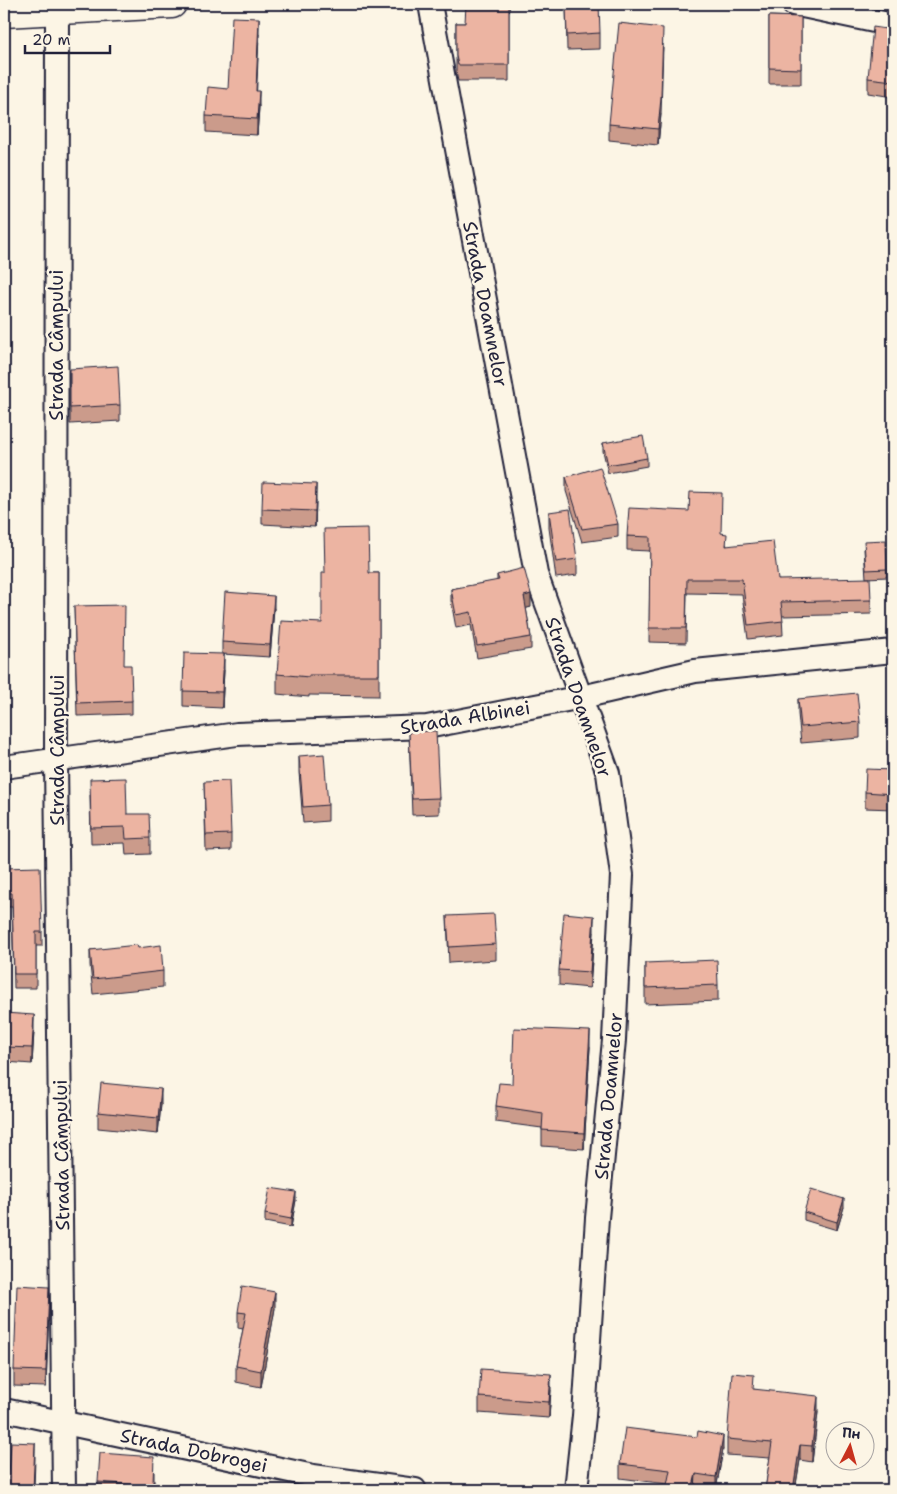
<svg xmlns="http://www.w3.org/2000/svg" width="897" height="1494" font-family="'Shantell Sans',sans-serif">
<rect width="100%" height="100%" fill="#fcf5e5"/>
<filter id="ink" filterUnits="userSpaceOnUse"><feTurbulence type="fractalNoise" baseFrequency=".02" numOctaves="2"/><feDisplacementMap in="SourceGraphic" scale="10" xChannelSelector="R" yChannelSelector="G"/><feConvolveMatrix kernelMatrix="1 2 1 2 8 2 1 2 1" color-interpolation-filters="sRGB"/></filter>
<g filter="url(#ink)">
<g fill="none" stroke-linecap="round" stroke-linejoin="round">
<g stroke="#22223b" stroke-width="26">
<g id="minor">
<path d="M430 4 536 574 608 773 622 875 614 1040 597 1218 584 1416 576 1490"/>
<path d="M793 4 893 25"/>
<path d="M57 10 56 760 64 1490"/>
<path d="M4 767 237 734 427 727 582 697 695 671 893 651"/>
<path d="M4 1410 313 1476 415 1490"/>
</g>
</g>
<g stroke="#22223b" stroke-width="31">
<path id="secondary" d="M4 13 172 4"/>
</g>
<use href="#minor" stroke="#fcf5e5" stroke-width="22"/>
<use href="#secondary" stroke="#fcf5e5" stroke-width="28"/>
</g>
<g fill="#cb9b8b" stroke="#22223b">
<path d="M509 4V81H458L456 72V23H465Z"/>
<path d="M566 6 600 33V49L567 50Z"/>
<path d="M769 16 801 17V84H769Z"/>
<path d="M893 30V97L868 93V78Z"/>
<path d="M259 34 256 91 259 107 257 135 206 132V116L228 89Z"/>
<path d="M661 114 658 145 609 140V124Z"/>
<path d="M70 369 120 405V421L70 424Z"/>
<path d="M603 443 647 458V466L608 473 603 451Z"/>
<path d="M566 477 618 524V537L582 542 566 491Z"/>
<path d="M316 500 315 527 262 524V509Z"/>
<path d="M549 512 577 559V575L556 578 549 528Z"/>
<path d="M721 533 727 546 778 580 871 600V614L782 616 783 635 748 639 742 594 687 593 686 643 649 642 650 551 627 550V536Z"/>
<path d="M864 549 887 569V577L866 578Z"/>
<path d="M369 573H379V696L309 695V697L277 694V674L322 623Z"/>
<path d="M497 575 531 607 526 608 531 637V649L477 658 471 625 456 628 451 601V589L497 581Z"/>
<path d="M74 606 124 665 132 701V714L77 716Z"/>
<path d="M274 608 270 657 222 654V642Z"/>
<path d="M224 670 222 708 183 706V691Z"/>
<path d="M798 699 860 722V738L801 743 798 714Z"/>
<path d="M409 732 439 798V814L412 815Z"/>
<path d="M299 756 328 805V821L303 823 299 772Z"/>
<path d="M893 770V809L865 808V792Z"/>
<path d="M204 782 231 834V850L206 851Z"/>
<path d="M90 795 127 814 150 838V854L126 855 125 843 91 844Z"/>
<path d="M4 868 42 932V946H36V988H14L12 907H4Z"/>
<path d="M447 916 496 944V960L449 963Z"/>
<path d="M594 932 590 988 559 985V970Z"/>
<path d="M138 948 163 971V987L93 994 90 965V950Z"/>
<path d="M645 963 718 985V1001L645 1004Z"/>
<path d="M4 1013 34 1031 32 1064 6 1062 5 1078H4Z"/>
<path d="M590 1047 584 1149 542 1146V1128L496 1122V1106L512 1084Z"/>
<path d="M161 1104 158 1134 98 1128V1112Z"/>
<path d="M296 1200 291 1227 265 1222V1214Z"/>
<path d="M844 1207 837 1230 804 1220V1212Z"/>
<path d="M49 1303 46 1387 14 1386V1370Z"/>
<path d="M275 1308 261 1387 236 1382V1366L243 1329 238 1328V1312Z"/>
<path d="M754 1389 818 1412 812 1462 800 1460 795 1490H765L770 1458 727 1455V1439Z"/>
<path d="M551 1390 549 1418 479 1413V1397Z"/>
<path d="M723 1449 716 1490 696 1488 695 1490H666L667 1484 620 1478V1464Z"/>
<path d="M154 1472V1483L174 1490H98V1482Z"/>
</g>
<g fill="#a57e71" stroke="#22223b">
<path d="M259 18V34L256 106V91Z"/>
<path d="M663 44 661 114 658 145V129Z"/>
<path d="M259 91V107L257 135V119Z"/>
<path d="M316 484V500L315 527V511Z"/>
<path d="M531 594V607L524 609V596Z"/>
<path d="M274 596V608L270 657V645Z"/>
<path d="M224 654V670L222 708V692Z"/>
<path d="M594 916V932L590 988V972Z"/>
<path d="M34 1015V1031L32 1064V1048Z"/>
<path d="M590 1031V1047L584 1149V1133Z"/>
<path d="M6 1047V1062L5 1078V1063Z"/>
<path d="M161 1089V1104L158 1134V1118Z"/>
<path d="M296 1192V1200L291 1227V1219Z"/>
<path d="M844 1199V1207L837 1230V1222Z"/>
<path d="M49 1287V1303L46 1387V1371Z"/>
<path d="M275 1292V1308L261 1387V1371Z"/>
<path d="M551 1374V1390L549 1418V1402Z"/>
<path d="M818 1396V1412L812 1462V1446Z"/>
<path d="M723 1436V1449L716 1490V1477Z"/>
<path d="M35 1443V1458L34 1490H33Z"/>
<path d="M800 1445V1460L795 1490H793Z"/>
<path d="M696 1474 695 1490H692Z"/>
</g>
<g fill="#ecb4a2" stroke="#22223b">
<path d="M466 4H509V65H458L456 56V23H465Z"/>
<path d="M599 4 600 33 567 35 566 6Z"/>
<path d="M769 16 801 17V69L769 68Z"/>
<path d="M232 17 259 18 256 91H259L257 119 206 116 208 87 228 89Z"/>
<path d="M619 23 663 28 661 98 658 129 609 124Z"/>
<path d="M873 27 893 30V81L868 78Z"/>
<path d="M118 366 120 405 70 408V369Z"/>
<path d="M643 436 647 458 608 465 603 443Z"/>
<path d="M600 467 618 524 582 529 566 477Z"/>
<path d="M263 482 316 484 315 511 262 509Z"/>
<path d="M690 492 722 493 721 533 727 534 726 546 773 541 778 580 870 578 871 600 781 602 783 621 748 625 742 579H687L686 628H649L650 537 627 536 629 508 689 511Z"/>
<path d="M570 509 577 559 556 562 549 512Z"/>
<path d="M368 528 369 573H379V675H309V677L277 674 281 621 322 623V573H325L324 529Z"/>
<path d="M886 540 887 569 866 570 864 541Z"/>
<path d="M524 568 531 594 524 596 531 637 477 646 471 612 456 615 451 589 499 580 497 575Z"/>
<path d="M225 592 274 596 270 645 222 642Z"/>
<path d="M125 605 124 665H131L132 701 77 703 74 606Z"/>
<path d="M184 653 224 654 222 692 183 691Z"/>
<path d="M857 693 860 722 801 727 798 699Z"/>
<path d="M436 731 439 798 412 799 409 732Z"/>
<path d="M324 754 328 805 303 807 299 756Z"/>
<path d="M866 769 893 770V794L865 792Z"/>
<path d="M126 778 127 814H149L150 838 126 839 125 827 91 828 90 779Z"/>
<path d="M229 781 231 834 206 835 204 782Z"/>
<path d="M40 867 42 932H36V974H14L12 893H4V868Z"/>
<path d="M564 913 594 916 590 972 559 970Z"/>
<path d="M494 914 496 944 449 947 447 916Z"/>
<path d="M137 945 138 948 161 945 163 971 93 979 90 950Z"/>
<path d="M717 960 718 985 645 988V963Z"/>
<path d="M4 1013 34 1015 32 1048 6 1047 5 1063H4Z"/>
<path d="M514 1028 590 1031 584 1133 542 1130 543 1113 496 1106 499 1083 512 1084Z"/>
<path d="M101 1083 161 1089 158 1118 98 1112Z"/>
<path d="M270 1188 296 1192 291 1219 265 1214Z"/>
<path d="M811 1189 844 1199 837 1222 804 1212Z"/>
<path d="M17 1285 49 1287 46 1371 14 1370Z"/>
<path d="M242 1286 275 1292 261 1371 236 1366 246 1313 238 1312Z"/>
<path d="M481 1369 551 1374 549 1402 479 1397Z"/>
<path d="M732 1373 754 1375 753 1389 818 1396 812 1446 800 1445 793 1490H765L772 1443 727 1439Z"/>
<path d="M625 1428 697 1437 698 1431 723 1436 716 1477 696 1474 692 1490H666L670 1470 620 1464Z"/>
<path d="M11 1442 35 1443 33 1490H8Z"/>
<path d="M100 1453 154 1457 153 1483 174 1485 173 1490H151V1486L98 1482Z"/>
<path d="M380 1485 400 1489 399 1490H379Z"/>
</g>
</g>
<g text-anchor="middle" stroke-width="5" stroke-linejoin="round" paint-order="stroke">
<g font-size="19" fill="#22223b" stroke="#fcf5e5">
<text transform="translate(486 304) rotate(79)" y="7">Strada Doamnelor</text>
<text transform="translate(56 345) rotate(-90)" y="7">Strada Câmpului</text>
<text transform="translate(579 697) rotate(71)" y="7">Strada Doamnelor</text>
<text transform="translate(465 717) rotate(-9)" y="7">Strada Albinei</text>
<text transform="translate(57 750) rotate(-90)" y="7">Strada Câmpului</text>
<text transform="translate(608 1096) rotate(-85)" y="7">Strada Doamnelor</text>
<text transform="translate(61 1155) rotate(-91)" y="7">Strada Câmpului</text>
<text transform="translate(194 1450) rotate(12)" y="7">Strada Dobrogei</text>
</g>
</g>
<rect width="897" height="1494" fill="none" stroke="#fcf5e5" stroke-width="20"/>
<rect x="10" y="10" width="877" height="1474" fill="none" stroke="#22223b" stroke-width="2" filter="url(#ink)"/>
<g transform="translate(850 1446) rotate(6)"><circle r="24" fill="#fcf5e5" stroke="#a5a1a1"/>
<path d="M0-4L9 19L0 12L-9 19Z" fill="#c8321e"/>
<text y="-8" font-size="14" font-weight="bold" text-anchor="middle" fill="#22223b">Пн</text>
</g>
<path d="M25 45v8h85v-8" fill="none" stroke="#22223b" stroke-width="2.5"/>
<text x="32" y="45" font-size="15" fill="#22223b" stroke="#fcf5e5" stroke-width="4" paint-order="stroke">20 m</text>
</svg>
